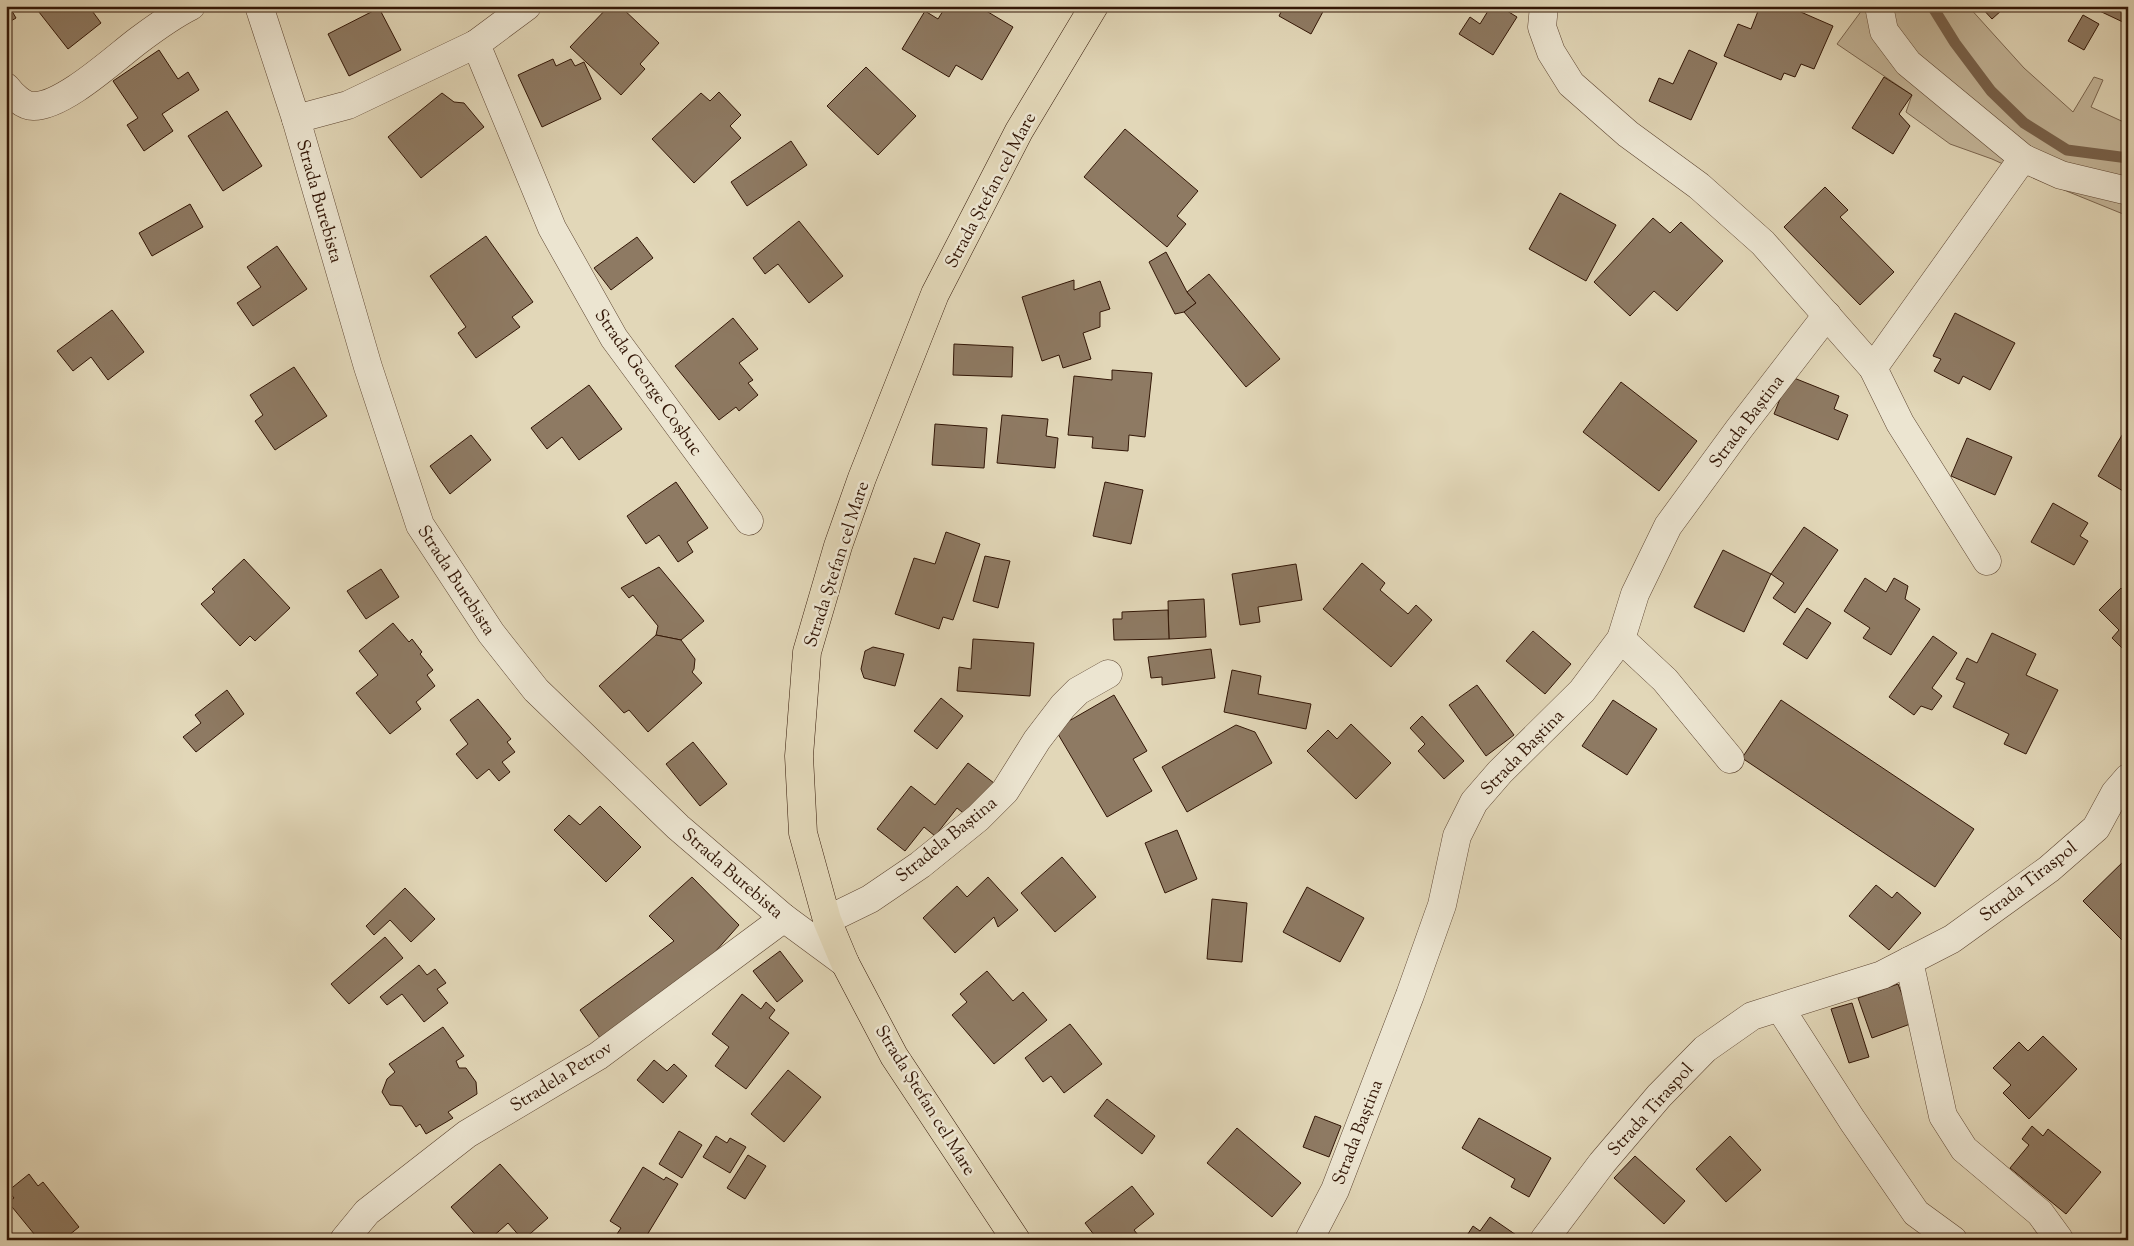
<svg xmlns="http://www.w3.org/2000/svg" width="2134" height="1246" font-family="'Sorts Mill Goudy',serif">
<rect width="100%" height="100%" fill="#e2d7b8"/>
<filter id="stains"><feTurbulence type="fractalNoise" baseFrequency=".004" numOctaves="4"/><feColorMatrix values="0 0 0 0 .2 0 0 0 0 .09 0 0 0 0 .02 0 0 0 .5 -.17"/></filter>
<radialGradient id="worn" r=".72"><stop offset=".6" stop-color="#630" stop-opacity="0"/><stop offset="1" stop-color="#630" stop-opacity=".3"/></radialGradient>
<path fill="#c4b69a" stroke="#7b6650" d="M1865 6H1968L2024 68 2073 112 2094 77 2103 80 2091 107 2128 124V216L2027 175 1992 159 1950 144 1906 112 1912 95 1837 44Z"/>
<g fill="none" stroke-linecap="round" stroke-linejoin="round">
<path stroke="#78624c" stroke-width="11" d="M1932 6 1955 43 1991 91 2024 123 2067 150 2128 158"/>
</g>
<g fill="#8e7a63" stroke="#321606">
<path d="M6 6H9L16 18 6 24Z"/>
<path d="M94 6 90 8 101 23 68 49 35 7Z"/>
<path d="M609 6H620L659 43 640 64 645 69 621 95 570 47Z"/>
<path d="M946 6H978L1013 27 982 80 956 65 949 77 902 49 925 11 938 19Z"/>
<path d="M1284 6H1326L1311 34 1279 16Z"/>
<path d="M1491 6H1499L1517 17 1493 55 1459 34 1470 17 1480 24Z"/>
<path d="M1760 6H1787L1833 26 1814 69 1801 64 1795 77 1784 73 1781 80 1724 56 1738 24 1751 29Z"/>
<path d="M1980 6H1998L2002 10 1992 19Z"/>
<path d="M2089 6H2128V16L2125 23Z"/>
<path d="M379 8 401 50 349 76 328 34Z"/>
<path d="M2083 15 2099 24 2084 50 2068 41Z"/>
<path d="M159 50 178 79 188 72 199 90 162 114 173 131 144 151 127 125 138 118 113 81Z"/>
<path d="M1689 50 1717 63 1691 120 1649 101 1659 78 1673 84Z"/>
<path d="M553 59 556 66 571 59 575 66 584 62 601 99 542 127 518 75Z"/>
<path d="M866 67 916 116 878 155 827 106Z"/>
<path d="M1884 77 1912 95 1899 114 1910 126 1893 154 1852 128Z"/>
<path d="M719 92 741 115 730 126 741 138 694 183 652 139 701 93 710 101Z"/>
<path d="M442 93 454 102 464 103 484 127 421 178 388 137Z"/>
<path d="M227 111 262 166 223 191 188 136Z"/>
<path d="M1125 129 1198 191 1177 216 1186 224 1167 247 1084 177Z"/>
<path d="M791 141 807 165 747 206 731 182Z"/>
<path d="M1825 187 1848 210 1840 217 1894 272 1860 305 1784 227Z"/>
<path d="M1560 193 1616 225 1586 281 1529 249Z"/>
<path d="M190 204 203 227 152 256 139 233Z"/>
<path d="M1653 218 1670 233 1681 222 1723 261 1677 311 1654 291 1630 316 1594 282Z"/>
<path d="M799 221 843 276 809 303 778 264 765 274 753 258Z"/>
<path d="M486 236 533 302 512 317 520 327 476 358 458 333 466 327 430 276Z"/>
<path d="M637 237 653 258 611 290 594 268Z"/>
<path d="M277 246 307 289 253 326 237 303 261 287 247 267Z"/>
<path d="M1166 252 1187 292 1196 303 1184 312 1175 314 1149 262Z"/>
<path d="M1209 274 1280 359 1246 387 1184 312 1196 303 1187 292Z"/>
<path d="M1074 280V290L1100 281 1110 309 1100 312V327L1083 333 1091 359 1063 368 1059 355 1042 361 1022 297Z"/>
<path d="M112 310 144 352 108 380 91 357 73 371 57 351Z"/>
<path d="M1955 313 2015 343 1990 390 1963 376 1959 384 1934 371 1941 359 1933 356Z"/>
<path d="M733 318 758 349 739 363 753 380 748 383 758 395 739 411 736 407 719 420 675 366Z"/>
<path d="M954 344 1013 347 1012 377 953 375Z"/>
<path d="M294 367 327 416 275 450 255 421 263 415 250 395Z"/>
<path d="M1112 370 1152 373 1145 437 1129 435 1128 451 1092 448 1093 437 1068 435 1074 376 1112 380Z"/>
<path d="M1789 376 1839 396 1834 409 1848 415 1838 440 1774 414Z"/>
<path d="M1621 382 1697 441 1659 491 1583 432Z"/>
<path d="M589 385 622 429 579 460 562 437 547 449 531 428Z"/>
<path d="M1002 415 1048 419 1046 436 1058 438 1055 468 997 463Z"/>
<path d="M935 424 987 428 984 468 932 465Z"/>
<path d="M2128 425V494L2098 476Z"/>
<path d="M471 435 491 460 450 494 430 466Z"/>
<path d="M1967 438 2012 457 1995 495 1951 476Z"/>
<path d="M676 482 708 528 687 542 693 552 678 562 659 535 646 544 627 516Z"/>
<path d="M1105 482 1143 490 1131 544 1093 536Z"/>
<path d="M2053 503 2088 523 2080 536 2088 541 2074 565 2031 542Z"/>
<path d="M1804 527 1838 550 1795 613 1773 598 1784 583 1771 574Z"/>
<path d="M946 532 980 544 953 620 943 617 939 629 895 614 914 558 935 564Z"/>
<path d="M1723 550 1771 574 1744 632 1694 607Z"/>
<path d="M985 556 1010 561 998 608 973 601Z"/>
<path d="M244 559 290 608 255 641 250 636 240 646 201 604 215 592 212 589Z"/>
<path d="M1362 563 1385 583 1380 590 1408 614 1416 605 1432 620 1391 667 1323 609Z"/>
<path d="M1296 564 1302 600 1258 607 1260 622 1240 625 1232 574Z"/>
<path d="M659 567 704 621 681 640 656 635 658 626 633 595 629 598 621 588Z"/>
<path d="M381 569 399 597 366 619 347 591Z"/>
<path d="M1865 578 1886 592 1894 578 1908 586 1905 599 1920 609 1891 655 1863 638 1870 628 1844 611Z"/>
<path d="M2121 588 2128 595V654L2112 638 2119 630 2099 610Z"/>
<path d="M1204 599 1206 637 1169 639 1168 601Z"/>
<path d="M1807 608 1831 623 1807 659 1783 644Z"/>
<path d="M1168 610 1169 639 1114 640 1113 619H1122V612Z"/>
<path d="M393 623 409 642 412 639 422 652 420 654 433 670 427 675 435 686 416 702 421 709 390 734 356 693 378 675 359 651Z"/>
<path d="M1533 631 1571 664 1545 694 1506 661Z"/>
<path d="M1992 633 2036 654 2026 675 2058 690 2026 754 2004 744 2009 734 1953 707 1965 683 1956 679 1967 658 1977 663Z"/>
<path d="M656 635 681 640 695 659 694 669 692 672 702 683 648 732 629 710 624 713 599 686Z"/>
<path d="M1933 636 1957 653 1932 688 1942 696 1932 710 1921 706 1914 715 1889 697Z"/>
<path d="M973 639 1034 643 1030 696 957 691 959 667 971 669Z"/>
<path d="M873 647 904 654 895 686 864 678 861 669 865 651Z"/>
<path d="M1211 649 1215 678 1162 685V677L1151 678 1148 657Z"/>
<path d="M1232 670 1261 676 1258 694 1311 704 1306 729 1224 712Z"/>
<path d="M1477 685 1514 735 1486 756 1449 705Z"/>
<path d="M227 690 244 714 196 752 183 737 201 723 195 715Z"/>
<path d="M1114 695 1147 751 1133 759 1152 791 1107 817 1055 729Z"/>
<path d="M941 698 963 716 937 749 914 731Z"/>
<path d="M478 699 511 739 507 742 515 752 502 762 510 772 499 781 489 769 477 779 456 754 468 744 450 720Z"/>
<path d="M1613 700 1657 729 1627 775 1582 746Z"/>
<path d="M1781 700 1974 829 1935 887 1742 758Z"/>
<path d="M1422 716 1464 761 1444 779 1418 751 1425 744 1410 728Z"/>
<path d="M1351 724 1391 763 1356 799 1307 751 1328 730 1337 739Z"/>
<path d="M1236 725 1255 732 1272 763 1187 812 1162 767Z"/>
<path d="M693 742 727 784 700 806 666 764Z"/>
<path d="M968 763 994 783 967 816 957 808 935 836 924 827 905 851 877 829 911 786 935 805Z"/>
<path d="M600 806 641 847 606 882 554 830 569 815 580 825Z"/>
<path d="M1177 830 1197 879 1165 893 1145 843Z"/>
<path d="M1062 857 1096 897 1055 932 1021 893Z"/>
<path d="M2128 857V946L2083 901Z"/>
<path d="M692 877 739 925 707 961 600 1038 580 1010 674 941 649 916Z"/>
<path d="M988 877 1018 910 998 927 994 917 955 953 923 918 957 886 967 897Z"/>
<path d="M1876 885 1892 898 1897 892 1921 913 1889 950 1849 916Z"/>
<path d="M1307 887 1364 918 1340 962 1283 932Z"/>
<path d="M405 888 435 919 411 942 390 920 374 935 366 926Z"/>
<path d="M1212 899 1247 903 1242 962 1207 959Z"/>
<path d="M385 937 403 958 349 1004 331 984Z"/>
<path d="M780 951 803 981 777 1002 753 971Z"/>
<path d="M419 965 427 975 435 969 446 983 437 989 448 1003 424 1022 402 994 387 1005 380 997Z"/>
<path d="M987 971 1013 1001 1023 992 1047 1020 994 1064 952 1015 967 1002 960 994Z"/>
<path d="M1898 984 1913 1023 1872 1038 1858 998Z"/>
<path d="M742 994 761 1009 766 1002 775 1010 769 1018 789 1033 746 1089 715 1066 729 1047 712 1034Z"/>
<path d="M1852 1003 1869 1057 1849 1063 1831 1009Z"/>
<path d="M1070 1024 1102 1064 1064 1093 1051 1076 1043 1082 1025 1058Z"/>
<path d="M443 1027 464 1056 456 1061 459 1068H466L476 1082 477 1094 448 1112 453 1118 426 1134 420 1124 416 1127 402 1106 390 1105 382 1092 387 1079 395 1072 389 1064Z"/>
<path d="M2043 1036 2077 1069 2029 1119 2003 1093 2011 1085 1993 1068 2019 1042 2028 1051Z"/>
<path d="M654 1060 667 1071 674 1064 687 1076 663 1103 637 1080Z"/>
<path d="M788 1070 821 1097 784 1142 751 1114Z"/>
<path d="M1107 1099 1155 1136 1142 1154 1094 1116Z"/>
<path d="M1315 1116 1341 1126 1329 1157 1303 1147Z"/>
<path d="M1479 1118 1551 1158 1529 1197 1511 1187 1515 1179 1462 1148Z"/>
<path d="M2032 1126 2043 1136 2048 1129 2101 1172 2066 1214 2010 1168 2029 1145 2022 1139Z"/>
<path d="M1237 1128 1301 1183 1272 1217 1207 1163Z"/>
<path d="M679 1131 702 1145 682 1178 659 1164Z"/>
<path d="M716 1136 727 1143 730 1138 746 1147 730 1173 703 1157Z"/>
<path d="M1730 1136 1761 1170 1726 1202 1696 1169Z"/>
<path d="M748 1155 766 1166 745 1199 727 1188Z"/>
<path d="M1635 1156 1685 1201 1664 1224 1614 1178Z"/>
<path d="M500 1164 548 1218 523 1240 508 1223 489 1240H480L451 1207Z"/>
<path d="M643 1167 664 1180 666 1177 678 1184 644 1240H613L621 1228 610 1221Z"/>
<path d="M29 1174 38 1186 43 1182 79 1227 63 1240H39L8 1202 14 1198 8 1191Z"/>
<path d="M1132 1186 1154 1214 1134 1230 1142 1240H1098L1085 1223Z"/>
<path d="M1490 1217 1522 1239V1240H1464L1473 1226 1480 1231Z"/>
</g>
<g fill="none" stroke-linecap="round" stroke-linejoin="round">
<g stroke="#5e4632" stroke-width="29">
<g id="minor">
<path d="M259 6 296 119 368 367 420 525 491 633 536 690 678 827 784 918 845 963"/>
<path d="M1544 6 1542 27 1551 52 1571 84 1628 134 1699 186 1763 243 1873 368 1900 423 1987 561"/>
<path d="M1879 6 1884 31 1908 63 2023 158 2061 175 2128 191"/>
<path d="M476 44 552 228 614 338 749 521"/>
<path d="M6 87C12 95 23 106 33 106 63 107 116 57 139 40 155 28 173 15 191 6"/>
<path d="M296 119 348 105 476 44 527 6"/>
<path d="M1873 368 2023 158"/>
<path d="M1621 639 1665 680 1730 759"/>
<path d="M827 920 870 899 920 865 978 818 1005 791 1037 740 1063 706 1078 691 1108 674"/>
<path d="M1909 961 1943 1116 1964 1149 2040 1213 2059 1239"/>
<path d="M1780 1008 1852 1120 1916 1213 1953 1240"/>
<path d="M344 1240 367 1212 467 1134 598 1056 784 918"/>
<path d="M1309 1240 1335 1190 1410 995 1442 905 1457 836 1474 802 1500 772 1582 691 1621 639 1635 594 1668 526 1739 429 1827 315"/>
<path d="M1544 1240 1602 1163 1659 1096 1705 1049 1752 1016 1882 975 1952 939 2049 869 2096 828 2115 793 2128 778"/>
</g>
</g>
<g stroke="#321606" stroke-width="29">
<path id="major" d="M1016 1240 894 1056 845 963 827 920 803 833 799 756 807 652 838 546 862 478 935 294 1019 131 1094 6"/>
</g>
<use href="#minor" stroke="#ece5d1" stroke-width="28"/>
<use href="#major" stroke="#e2d7b8" stroke-width="28"/>
</g>
<g text-anchor="middle" stroke-width="5" stroke-linejoin="round" paint-order="stroke">
<g font-size="18" fill="#321606" stroke="#ece5d1">
<text transform="translate(990 190) rotate(-62)" y="6">Strada Ștefan cel Mare</text>
<text transform="translate(320 201) rotate(74)" y="6">Strada Burebista</text>
<text transform="translate(649 382) rotate(55)" y="6">Strada George Coșbuc</text>
<text transform="translate(1746 421) rotate(-53)" y="6">Strada Baștina</text>
<text transform="translate(836 564) rotate(-72)" y="6">Strada Ștefan cel Mare</text>
<text transform="translate(457 580) rotate(57)" y="6">Strada Burebista</text>
<text transform="translate(1522 752) rotate(-46)" y="6">Strada Baștina</text>
<text transform="translate(946 839) rotate(-39)" y="6">Stradela Baștina</text>
<text transform="translate(733 873) rotate(41)" y="6">Strada Burebista</text>
<text transform="translate(2028 881) rotate(-38)" y="6">Strada Tiraspol</text>
<text transform="translate(561 1076) rotate(-32)" y="6">Stradela Petrov</text>
<text transform="translate(926 1100) rotate(58)" y="6">Strada Ștefan cel Mare</text>
<text transform="translate(1650 1109) rotate(-48)" y="6">Strada Tiraspol</text>
<text transform="translate(1357 1132) rotate(-69)" y="6">Strada Baștina</text>
</g>
</g>
<rect width="2134" height="1246" fill="none" stroke="#e2d7b8" stroke-width="25"/>
<rect x="8" y="8" width="2119" height="1231" fill="none" stroke="#321606" stroke-width="2.5"/>
<rect x="12" y="12" width="2109" height="1221" fill="none" stroke="#321606"/>
<rect width="100%" height="100%" filter="url(#stains)"/>
<rect width="100%" height="100%" fill="url(#worn)"/>
</svg>
